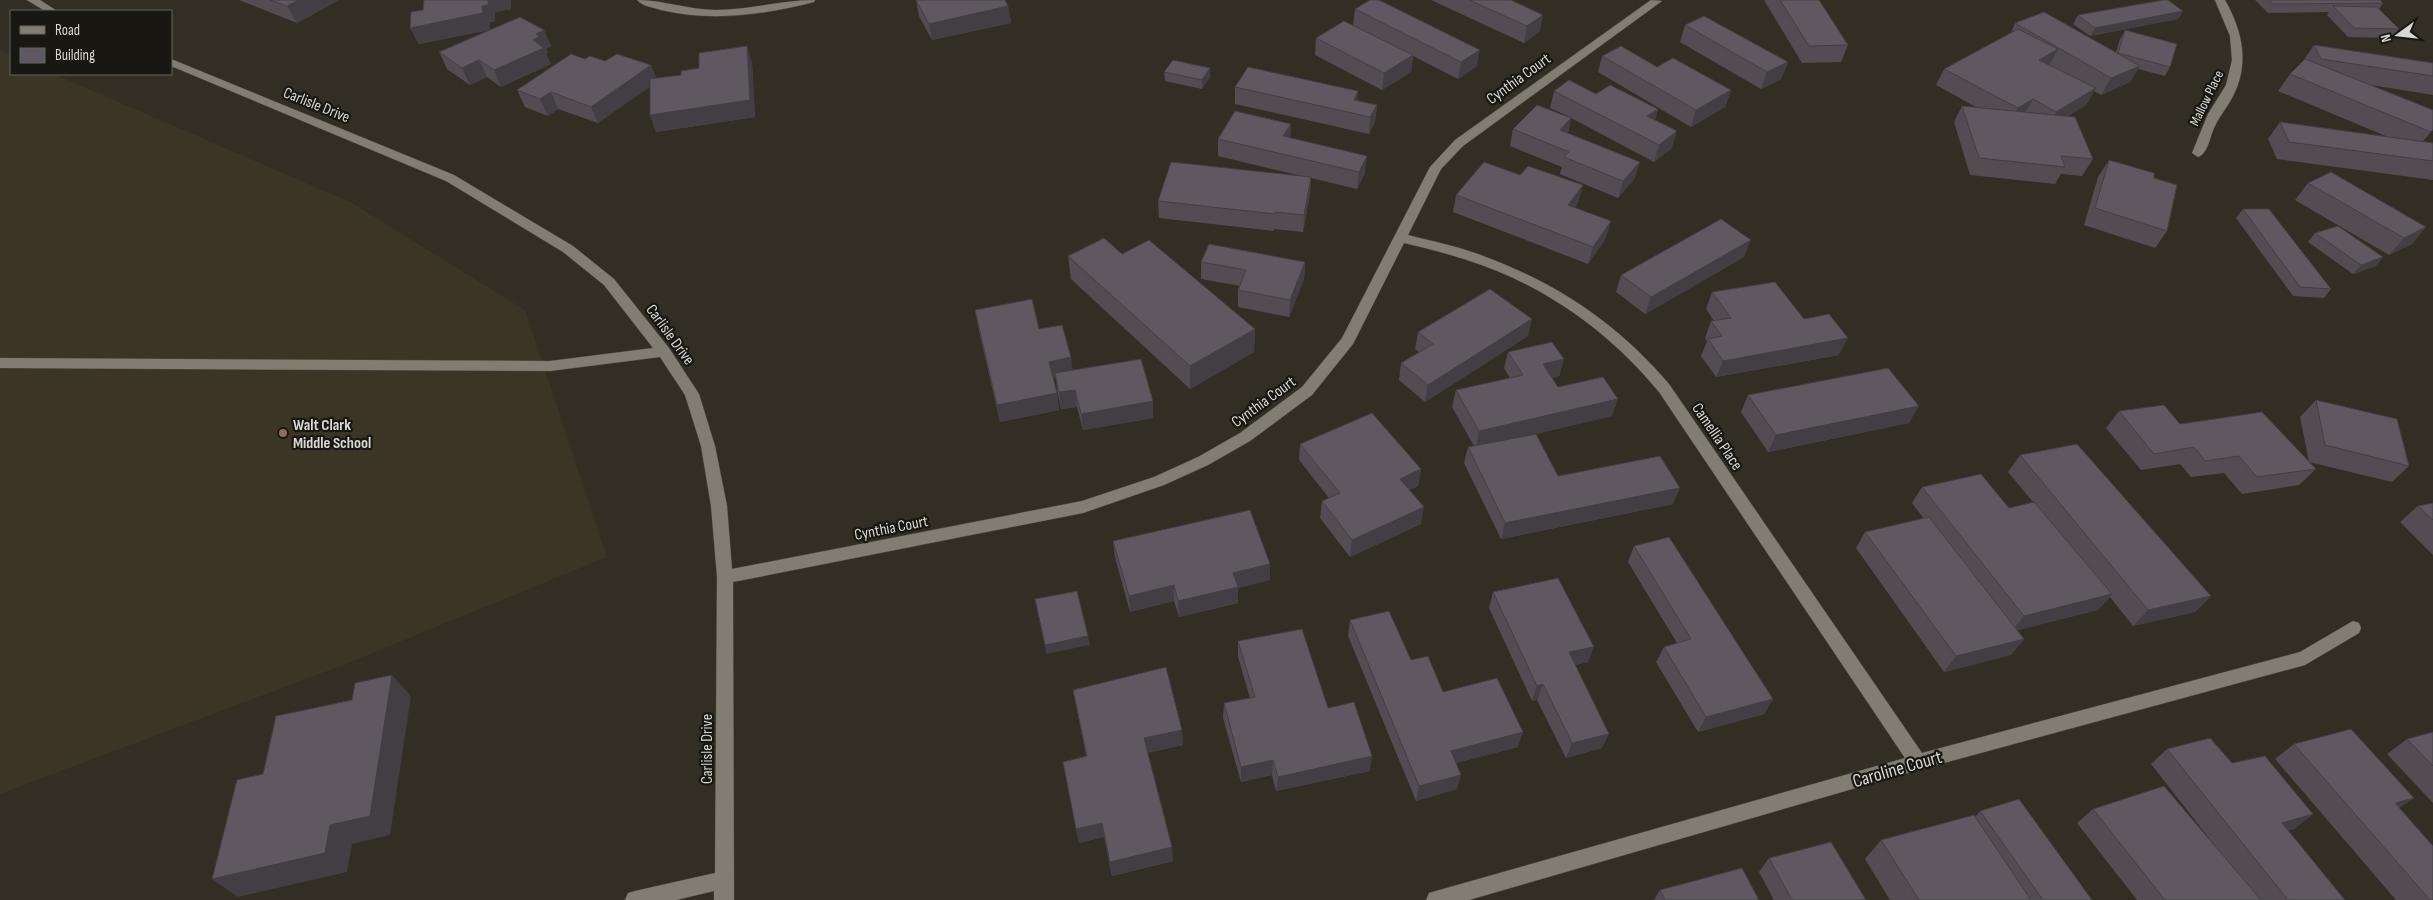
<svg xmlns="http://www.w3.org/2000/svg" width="2433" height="900" font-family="'Sofia Sans Condensed',sans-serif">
<rect width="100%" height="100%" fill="#322e24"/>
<path fill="#3b3525" d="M0 50 11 55V74H54L352 203 525 310 607 557 343 665 0 794Z"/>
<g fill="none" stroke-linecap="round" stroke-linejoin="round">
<g stroke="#4c4940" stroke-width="1">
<g id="minor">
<path d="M27 0H40L57 11H45Z"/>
<path d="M637 0C663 0 689 10 716 10 750 10 782 0 815 0L814 2C763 15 712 22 661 10 653 7 643 7 637 0Z"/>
<path d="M1651 0 1662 1 1463 146 1441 169 1408 235C1431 241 1456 246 1478 254 1555 282 1616 322 1669 384L1922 753 2300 652 2353 621 2359 623 2361 628 2359 633 2305 665 1918 770 1469 900H1426L1429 893 1436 891 1905 758 1659 392C1609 331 1543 284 1467 260 1446 253 1425 248 1404 243L1353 344 1312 395 1250 441 1208 465 1164 485 1083 513 733 582 734 900H714V891L676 900H625L628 893 635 891 715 873 717 577 711 506 701 446 685 395 660 357 550 371 0 368V358L550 361 653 348 604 285 563 252 446 181 171 66V59L454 175 573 246 614 279 669 348 699 394 715 446 727 506 732 569 1082 501 1154 477 1198 457 1240 433 1302 387 1342 338 1430 167 1455 140Z"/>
<path d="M2215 0H2225C2243 32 2250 65 2232 98 2226 109 2219 117 2214 128 2210 136 2208 154 2198 157L2192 153 2208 114 2226 85 2232 60 2230 36Z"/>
</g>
</g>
<use href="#minor" fill="#817d72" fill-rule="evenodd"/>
</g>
<g fill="#534c53">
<path d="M239 0H339L297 23Z"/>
<path d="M424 0H511V9L495 12V21L490 22V30H544L551 46 546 49 548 53 546 54 551 64 501 87 487 77 470 85 447 69 439 52 489 30 419 44 410 28 423 10Z"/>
<path d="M916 0 1008 6 1011 23 932 40 919 16Z"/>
<path d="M1431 0H1511L1540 31 1524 43Z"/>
<path d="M1764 0H1819L1848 45 1841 62 1802 63Z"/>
<path d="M2255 0H2380L2383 3 2379 9 2399 29 2392 38 2348 37 2327 15 2329 12 2268 13Z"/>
<path d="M1355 9 1477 66 1458 79 1413 56 1411 72 1382 90 1315 55 1316 38 1353 25Z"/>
<path d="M2183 11 2178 19 2090 36 2073 24 2078 15Z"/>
<path d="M2015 23 2116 52 2120 39 2125 30 2170 67 2165 76 2138 69 2130 82 2101 95 2094 91 2086 105 2068 116 2093 159 2082 176 2061 174 2055 184 1970 175 1954 122 1962 106 1976 107 1936 85 1944 69 2011 33Z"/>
<path d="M1685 25 1788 62 1781 79 1761 89 1680 42Z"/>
<path d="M2314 45 2433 63V95L2371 85 2433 110V130L2423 141 2433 143V180L2277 159 2268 139 2280 122 2388 137 2278 91 2290 74 2303 61Z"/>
<path d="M1602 56 1657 67 1731 90 1725 107 1691 127 1598 72Z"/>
<path d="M585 59 651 65 656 78 681 75 699 68 752 63 755 117 656 132 650 115V86L598 123 558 109 548 116 525 107 517 90Z"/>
<path d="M1210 68V77L1202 89 1165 81 1164 72Z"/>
<path d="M1235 87 1358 91 1357 100 1377 105 1375 122 1369 134 1235 104Z"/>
<path d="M1554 91 1596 94 1658 109 1655 120 1672 148 1654 162 1571 118 1568 133 1635 178 1618 198 1560 174 1562 167 1510 146 1513 129 1568 116 1550 108Z"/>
<path d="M1291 124 1290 138 1365 173 1357 189 1311 178 1310 194 1303 232 1274 229V231L1159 218 1158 201 1306 177 1218 156V139Z"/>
<path d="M2109 160 2154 178 2167 231 2155 248 2084 225 2098 177Z"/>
<path d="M1520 175 1583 185 1578 202 1575 207 1606 238 1588 264 1453 212 1456 195Z"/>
<path d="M2308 183 2426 227 2412 244 2389 255 2295 200Z"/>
<path d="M2243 209 2331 289 2324 298 2293 296 2236 218Z"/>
<path d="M2315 233 2376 266 2353 274 2308 242Z"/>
<path d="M1122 254 1255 329 1254 352 1190 389 1071 279 1068 256Z"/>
<path d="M1744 257 1645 314 1616 292 1621 275Z"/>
<path d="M1201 262H1305L1304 279 1289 317 1238 307V290L1240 286 1201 279Z"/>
<path d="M1712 292 1804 319 1839 355 1716 377 1701 356 1707 341 1705 338 1711 321H1714L1706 309Z"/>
<path d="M975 310 1039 329 1072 370 1153 418 1083 430 1077 407 1061 409 1057 390 1056 378H1053L1057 393 1059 410 1000 422 978 327Z"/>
<path d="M1418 332 1528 336 1425 402 1399 380 1401 363 1419 352 1415 349Z"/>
<path d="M1508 352 1564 359 1559 376 1552 378 1558 387 1612 416 1531 435 1558 476 1673 504 1501 539 1464 463 1468 447 1474 446 1452 407 1456 390 1510 378 1504 368Z"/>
<path d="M1748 395 1909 423 1768 452 1741 412Z"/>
<path d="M2316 400 2409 466 2392 482 2309 462 2300 417Z"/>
<path d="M2119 411 2180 424 2316 469 2299 485 2242 494 2224 473 2191 477 2180 464 2141 470 2106 428Z"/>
<path d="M1300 444 1421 469 1418 486 1409 490 1421 524 1350 557 1320 518 1322 501 1329 498 1299 460Z"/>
<path d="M2020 455 2211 596 2195 612 2133 626 2110 597 2098 610 2017 630 2024 639 2011 655 1944 672 1856 548 1865 532 1924 519 1912 503 1922 487 2009 508 2033 502 2008 472Z"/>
<path d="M2433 503V555L2400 522 2418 506Z"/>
<path d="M1113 541 1270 564V580L1238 588V603L1179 617 1174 601 1130 612 1115 557Z"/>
<path d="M1634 546 1773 699 1764 714 1698 732 1656 662 1664 647 1677 643 1628 562Z"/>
<path d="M1493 592 1588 662 1575 665 1602 748 1566 758 1537 700 1532 701 1489 608Z"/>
<path d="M1350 620 1411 660 1443 692 1518 747 1456 763 1457 789 1416 801 1348 636Z"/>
<path d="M1238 641 1328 708 1370 771 1276 791 1272 775 1241 782 1223 718 1224 703 1250 698 1238 657Z"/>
<path d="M1073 690 1183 745 1147 753 1173 861 1112 876 1104 837 1079 843 1063 762 1086 756Z"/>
<path d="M2433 732V803L2387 754 2407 739Z"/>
<path d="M2294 744 2414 798 2399 808 2433 900H2396L2275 759Z"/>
<path d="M2167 749 2232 763 2313 814 2294 829 2288 830 2345 900H2137L2077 823 2093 809 2219 851 2151 764Z"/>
<path d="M1980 811 2092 900H1890L1865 859 1881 840 1975 817Z"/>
<path d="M1769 858 1866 900H1774L1759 872Z"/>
<path d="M1660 890 1759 900H1654Z"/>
</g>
<g fill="#433e44">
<path d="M299 0H339L297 23 287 6Z"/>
<path d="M488 0H511V9L495 12V21L490 22V30L419 44 410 28 482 6Z"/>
<path d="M1008 6 1011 23 932 40 929 24Z"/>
<path d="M2183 11 2178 19 2090 36 2095 28Z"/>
<path d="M1543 15 1540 31 1524 43 1527 26Z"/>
<path d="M544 30 551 46 546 49 548 53 546 54 551 64 501 87 494 70 533 40 536 34Z"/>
<path d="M747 46 752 63 755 117 656 132 650 115Z"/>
<path d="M2058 49 2049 66 2039 60Z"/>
<path d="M1480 50 1477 66 1458 79 1461 62Z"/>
<path d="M1413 55 1411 72 1382 90 1384 73Z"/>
<path d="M479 60 487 77 470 85 462 68Z"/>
<path d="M1788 62 1781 79 1761 89 1767 72Z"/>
<path d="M651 65 657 82 598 123 591 107Z"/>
<path d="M2140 66 2130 82 2101 95 2111 78Z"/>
<path d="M1210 68V77L1202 89V80Z"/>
<path d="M2096 88 2086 105 2046 128 2056 112Z"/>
<path d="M1731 90 1725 107 1691 127 1696 110Z"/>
<path d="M1358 91 1357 107 1354 100Z"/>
<path d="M551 92 558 109 548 116 540 99Z"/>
<path d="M2033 99 2023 116 2009 125 2018 108Z"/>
<path d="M1377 105 1375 122 1369 134 1370 117Z"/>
<path d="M1658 109 1653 126 1647 116Z"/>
<path d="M1571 118 1567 135 1560 130Z"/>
<path d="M1291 124 1290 141 1283 136Z"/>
<path d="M1677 131 1672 148 1654 162 1659 145Z"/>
<path d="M1367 156 1365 173 1357 189 1359 172Z"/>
<path d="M1640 162 1635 178 1618 198 1623 181Z"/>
<path d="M1311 177 1310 194 1303 232 1304 215Z"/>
<path d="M1583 185 1578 202 1564 222 1568 205Z"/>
<path d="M1611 221 1606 238 1588 264 1593 247Z"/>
<path d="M2426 227 2412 244 2389 255 2404 238Z"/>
<path d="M1751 240 1744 257 1645 314 1651 297Z"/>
<path d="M2383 257 2376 266 2353 274 2361 265Z"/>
<path d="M1305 262 1304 279 1289 317 1290 300Z"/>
<path d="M1532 319 1528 336 1425 402 1428 385Z"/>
<path d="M1255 329 1254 352 1190 389V366Z"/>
<path d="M1848 338 1839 355 1716 377 1723 361Z"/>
<path d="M1071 357 1073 374 1051 379 1049 362Z"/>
<path d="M1564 359 1559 376 1539 381 1543 364Z"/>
<path d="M1075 390 1077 407 1061 409 1059 392Z"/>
<path d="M1057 393 1059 410 1000 422 997 405Z"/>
<path d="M1618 399 1612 416 1476 448 1479 431Z"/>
<path d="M1153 401V418L1083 430 1081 414Z"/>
<path d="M1919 406 1909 423 1768 452 1776 435Z"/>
<path d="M1421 469 1418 486 1397 496 1400 479Z"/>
<path d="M1680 488 1673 504 1501 539 1505 523Z"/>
<path d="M1424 507 1421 524 1350 557 1352 540Z"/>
<path d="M1270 564V580L1238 588V603L1179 617 1178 601 1233 573Z"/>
<path d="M1174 585V601L1130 612 1129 596Z"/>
<path d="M2112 594 2098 610 2011 632 2024 616Z"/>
<path d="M2211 596 2195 612 2133 626 2148 610Z"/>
<path d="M1088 636 1090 645 1046 654 1045 645Z"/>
<path d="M2024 639 2011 655 1944 672 1956 656Z"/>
<path d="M1594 647 1588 662 1563 668 1569 652Z"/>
<path d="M392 675 411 696 390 835 352 844 347 872 238 897 212 879 330 825Z"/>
<path d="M1543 684 1537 700 1532 701 1537 686Z"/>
<path d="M1773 699 1764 714 1698 732 1706 717Z"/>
<path d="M1182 730 1183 745 1145 753 1144 738Z"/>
<path d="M1523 732 1518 747 1447 765 1451 751Z"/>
<path d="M1609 734 1602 748 1566 758 1572 743Z"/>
<path d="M1372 756 1370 771 1276 791 1278 777Z"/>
<path d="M1273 760 1272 775 1241 782V767Z"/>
<path d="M1461 775 1457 789 1416 801 1419 786Z"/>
<path d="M2414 798 2393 812 2395 803Z"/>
<path d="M2313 814 2294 829 2263 837 2282 823Z"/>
<path d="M1102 823 1104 837 1079 843 1076 829Z"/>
<path d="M1172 847 1173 861 1112 876 1110 862Z"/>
</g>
<g fill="#605861" stroke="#433e44">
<path d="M270 0H299L287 6Z"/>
<path d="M424 0H488V5L482 6 483 13 410 28 411 12 423 10Z"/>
<path d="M916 0H1005L1008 6 929 24Z"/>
<path d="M1370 0H1379L1480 50 1461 62 1355 9Z"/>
<path d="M1469 0H1511L1543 15 1527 26Z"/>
<path d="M1780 0H1819L1848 45 1809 46Z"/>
<path d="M2163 0H2168L2183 11 2095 28 2078 15Z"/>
<path d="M2269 0H2380L2383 3 2273 4Z"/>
<path d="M2333 6 2377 7 2399 29 2354 28Z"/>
<path d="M2044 12 2140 66 2111 78 2015 23Z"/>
<path d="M1704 16 1788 62 1767 72 1685 25Z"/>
<path d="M520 17 544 30 536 34 540 36 533 40 544 48 494 70 479 60 462 68 439 52Z"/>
<path d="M1344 21 1413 55 1384 73 1316 38Z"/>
<path d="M2018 29 2058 49 2039 60 2096 88 2056 112 2033 99 2018 108 1944 69Z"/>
<path d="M2125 30 2177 44 2170 67 2118 53Z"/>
<path d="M2314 45 2433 63V76L2321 59Z"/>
<path d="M747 46 750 100 650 115V79L681 75V71L699 68V53Z"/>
<path d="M1621 46 1657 67 1673 58 1731 90 1696 110 1602 56Z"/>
<path d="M571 54 585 59 590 56 605 61 617 54 651 65 591 107 551 92 540 99 517 90Z"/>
<path d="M2305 59 2433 110V129L2431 132 2290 74Z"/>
<path d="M1173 60 1210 68 1202 80 1164 72Z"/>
<path d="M1248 67 1358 91 1354 100 1377 105 1370 117 1235 87Z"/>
<path d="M1569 80 1596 94 1610 85 1658 109 1647 116 1677 131 1659 145 1554 91Z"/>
<path d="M1537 105 1571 118 1560 130 1640 162 1623 181 1564 157 1569 152 1513 129Z"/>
<path d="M1962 106 2075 117 2093 159 2061 156 2065 167 1979 158Z"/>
<path d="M1235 111 1291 124 1283 136 1367 156 1359 172 1218 139Z"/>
<path d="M2280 122 2433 143V161L2289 142Z"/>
<path d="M2109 160 2154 173V178L2177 185 2167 231 2095 208Z"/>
<path d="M1171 162 1311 177 1304 215 1275 212V214L1158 201Z"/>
<path d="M1484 162 1520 175 1528 166 1583 185 1568 205 1611 221 1593 247 1456 195Z"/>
<path d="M2331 172 2426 227 2404 238 2308 183Z"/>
<path d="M2243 209H2269L2331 289 2300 287Z"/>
<path d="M1721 219 1751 240 1651 297 1621 275Z"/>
<path d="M2338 226 2383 257 2361 265 2315 233Z"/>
<path d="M1104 238 1122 254 1149 240 1255 329 1190 366 1068 256Z"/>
<path d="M1209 244 1305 262 1290 300 1238 290 1246 270 1201 262Z"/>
<path d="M1775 282 1804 319 1829 314 1848 338 1723 361 1708 339 1722 336 1711 321 1731 318 1712 292Z"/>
<path d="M1490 289 1532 319 1428 385 1401 363 1433 344 1418 332Z"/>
<path d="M1032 299 1039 329 1062 325 1071 357 1049 362 1057 393 997 405 975 310Z"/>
<path d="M1552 342 1564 359 1543 364 1558 387 1603 377 1618 399 1479 431 1456 390 1523 375 1508 352Z"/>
<path d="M1141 359 1153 401 1081 414 1075 390 1059 392 1055 373Z"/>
<path d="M1888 368 1919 406 1776 435 1748 395Z"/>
<path d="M2316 400 2397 419 2409 466 2325 445Z"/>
<path d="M2164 405 2180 424 2262 412 2316 469 2257 477 2239 456 2205 461 2194 447 2154 454 2119 411Z"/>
<path d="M1372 413 1421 469 1400 479 1424 507 1352 540 1322 501 1340 493 1300 444Z"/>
<path d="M1536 434 1558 476 1660 456 1680 488 1505 523 1468 447Z"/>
<path d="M2077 444 2211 596 2148 610 2020 455Z"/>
<path d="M1981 474 2009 508 2034 502 2112 594 2024 616 1922 487Z"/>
<path d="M2433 503V520L2418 506Z"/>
<path d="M1250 510 1270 564 1233 573 1238 587 1178 601 1174 585 1129 596 1113 541Z"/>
<path d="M1929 517 2024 639 1956 656 1865 532Z"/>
<path d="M1669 537 1773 699 1706 717 1664 647 1691 639 1634 546Z"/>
<path d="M1558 578 1594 647 1569 652 1609 734 1572 743 1543 684 1537 686 1493 592Z"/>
<path d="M1077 591 1088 636 1045 645 1035 599Z"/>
<path d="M1389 611 1411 660 1428 656 1443 692 1497 678 1523 732 1451 751 1461 775 1419 786 1350 620Z"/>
<path d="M1302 629 1328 708 1354 702 1372 756 1278 777 1273 760 1241 767 1224 703 1255 697 1238 641Z"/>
<path d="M1166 667 1182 730 1144 738 1172 847 1110 862 1102 823 1076 829 1063 762 1087 756 1073 690Z"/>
<path d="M392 675 370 816 330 825 325 853 212 879 237 780 263 774 276 716 352 700 355 683Z"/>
<path d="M2351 729 2414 798 2395 803 2433 846V900H2430L2294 744Z"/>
<path d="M2433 732V766L2407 739Z"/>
<path d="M2210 738 2232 763 2265 756 2313 814 2282 823 2345 900H2288L2167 749Z"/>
<path d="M2164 786 2261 900H2165L2093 809Z"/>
<path d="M2019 799 2092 900H2043L1980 811Z"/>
<path d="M1974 815 2031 900H1919L1881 840Z"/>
<path d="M1831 842 1866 900H1792L1769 858Z"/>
<path d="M1742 868 1759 900H1665L1660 890Z"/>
</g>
<circle fill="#8d6e63" stroke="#181712" stroke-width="2" cx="283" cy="433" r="5"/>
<g text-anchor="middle" stroke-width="4.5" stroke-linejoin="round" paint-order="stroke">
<g font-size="14" fill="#d9d7d0" stroke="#181712">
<text transform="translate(2206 98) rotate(-64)" y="5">Mallow Place</text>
</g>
<g font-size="16" fill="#d9d7d0" stroke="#181712">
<text transform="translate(1518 78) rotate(-36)" y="6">Cynthia Court</text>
<text transform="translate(317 104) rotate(22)" y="6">Carlisle Drive</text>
<text transform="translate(671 334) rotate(54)" y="6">Carlisle Drive</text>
<text transform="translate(1263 401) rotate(-36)" y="6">Cynthia Court</text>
<text transform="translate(1718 436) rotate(56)" y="6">Camellia Place</text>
<text transform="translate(891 527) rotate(-11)" y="6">Cynthia Court</text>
<text transform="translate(706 749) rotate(-90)" y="6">Carlisle Drive</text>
</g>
<g font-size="16" font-weight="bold" fill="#d9d7d0" stroke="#181712" text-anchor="start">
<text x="293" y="430">Walt Clark<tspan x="293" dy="18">Middle School</tspan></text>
</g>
<g font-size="19" fill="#d9d7d0" stroke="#181712">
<text transform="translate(1897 768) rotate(-16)" y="7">Caroline Court</text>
</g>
</g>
<rect x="10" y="10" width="162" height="65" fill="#181712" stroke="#65645e"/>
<rect x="20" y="26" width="25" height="8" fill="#817d72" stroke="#65645e"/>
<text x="55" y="35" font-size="15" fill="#d9d7d0">Road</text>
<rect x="20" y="48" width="25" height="15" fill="#605861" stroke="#65645e"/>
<text x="55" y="60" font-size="15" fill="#d9d7d0">Building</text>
<g transform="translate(2398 35) rotate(255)" stroke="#181712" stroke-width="4" paint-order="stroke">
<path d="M0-4L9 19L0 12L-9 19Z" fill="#d9d7d0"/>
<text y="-8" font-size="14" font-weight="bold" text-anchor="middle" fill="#d9d7d0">N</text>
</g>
</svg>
